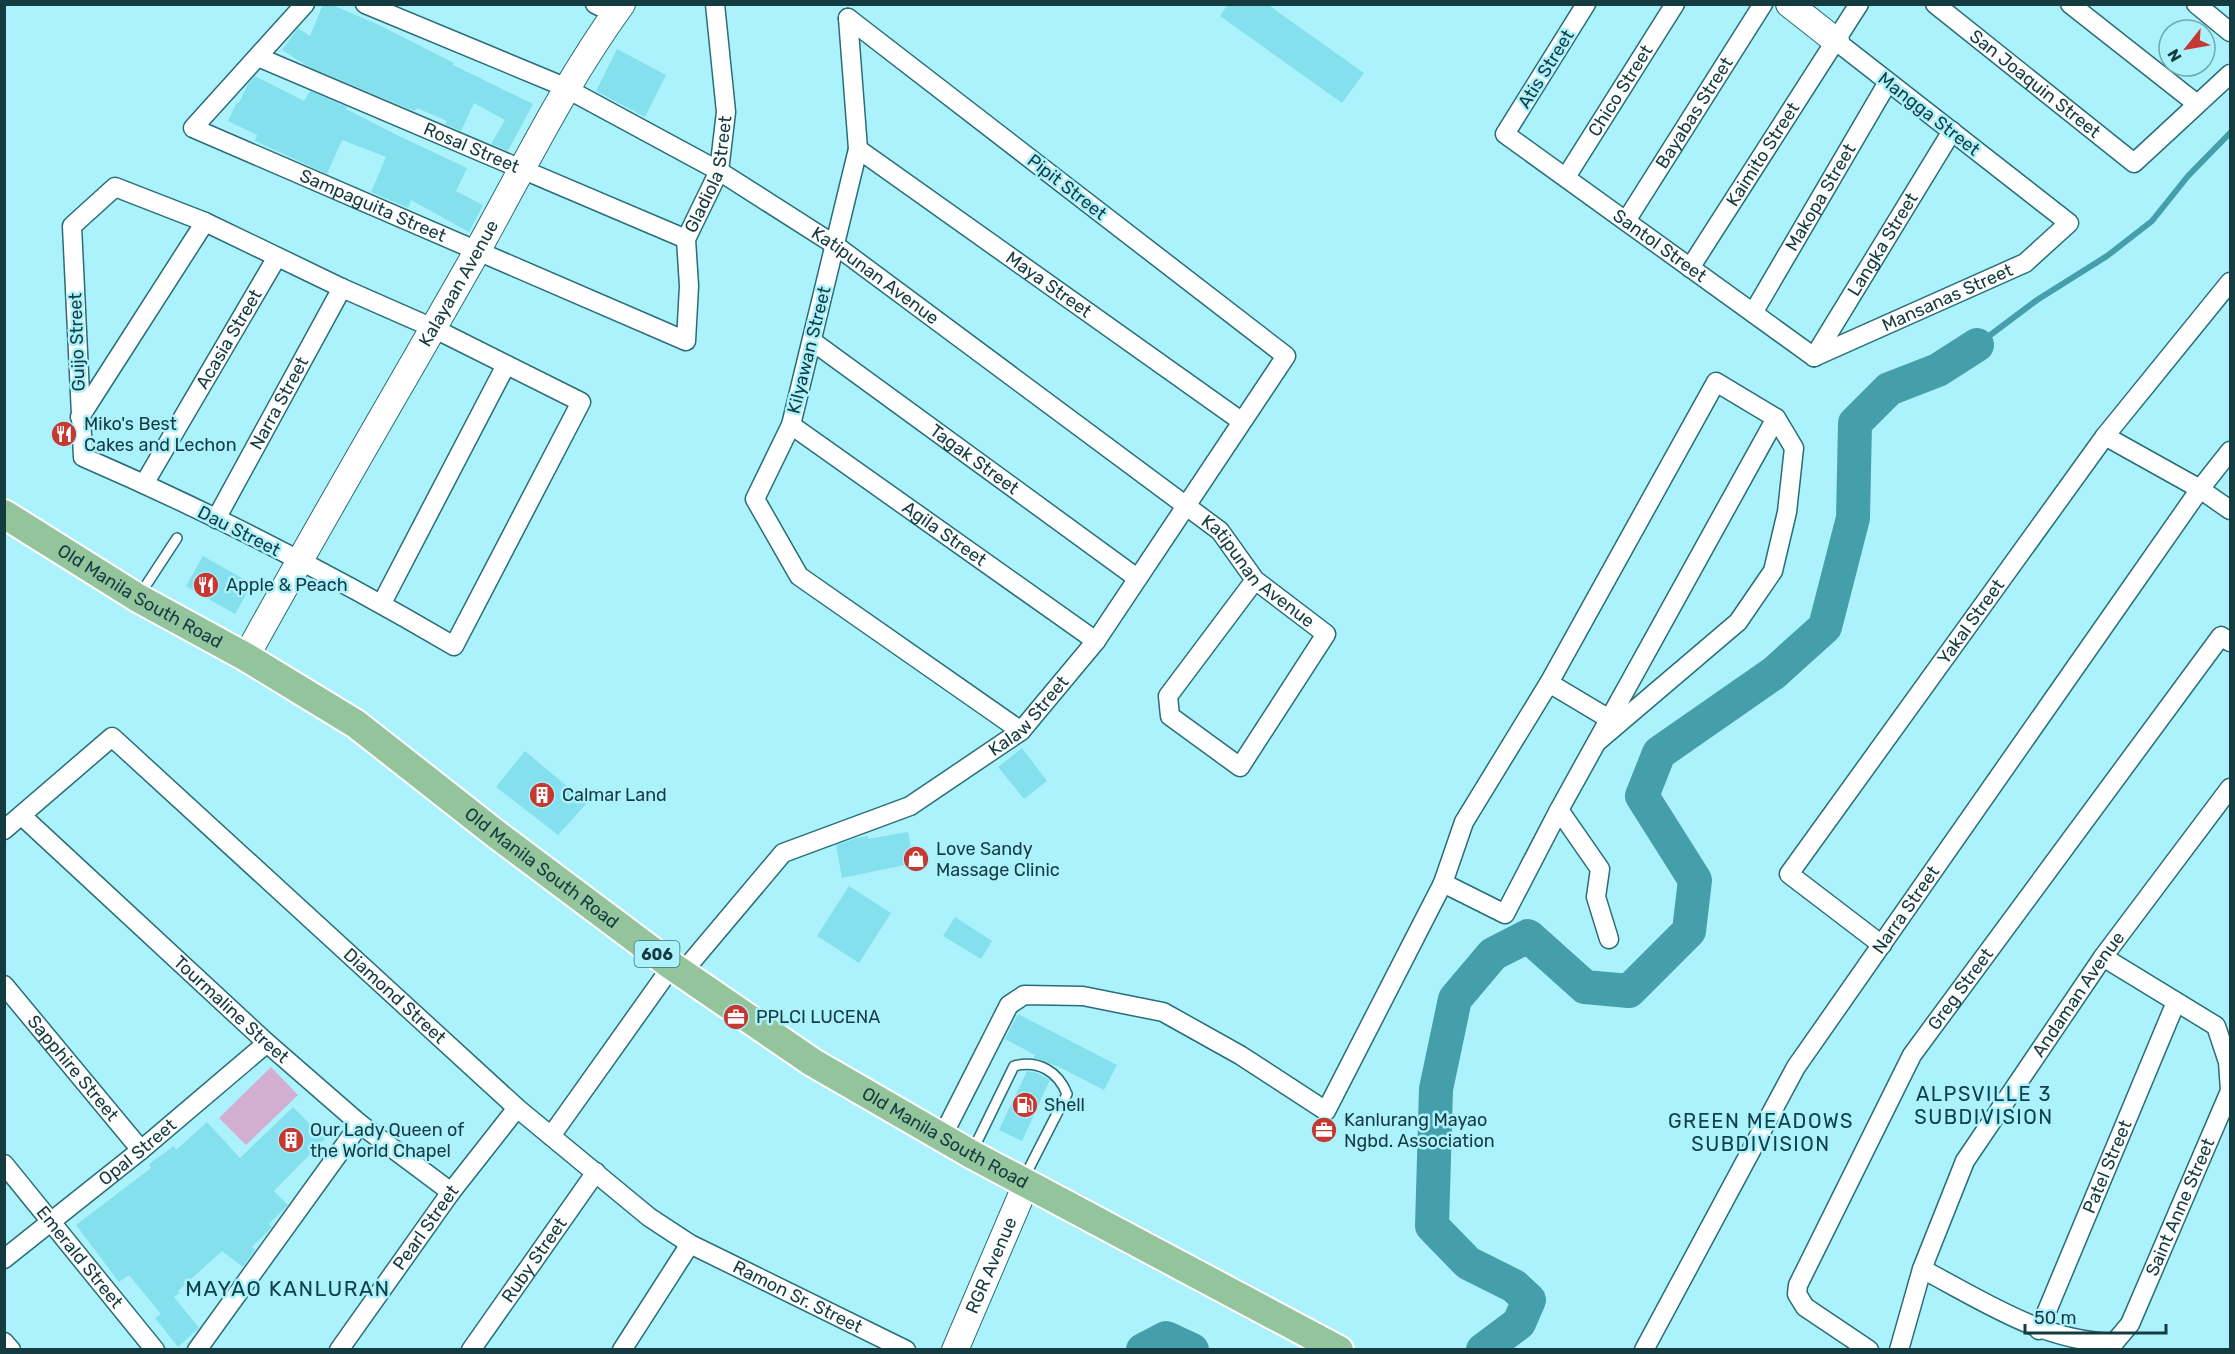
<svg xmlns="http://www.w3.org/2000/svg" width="2235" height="1354" font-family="Rubik,sans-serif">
<rect width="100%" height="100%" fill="#acf2fd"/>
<path fill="#d2afd0" d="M271 1067 298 1095 246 1145 219 1118Z"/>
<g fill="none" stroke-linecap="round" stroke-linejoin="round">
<path stroke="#459fab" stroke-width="6" d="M1977 345 2037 300 2107 256 2152 221 2188 176 2230 133"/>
<g stroke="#459fab" stroke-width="34">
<path d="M1143 1350 1166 1338 1192 1350"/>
<path d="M1483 1350 1519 1323 1529 1300 1514 1286 1468 1263 1432 1226 1436 1089 1455 999 1493 954 1528 936 1585 987 1629 991 1689 931 1695 880 1642 796 1659 753 1774 673 1825 627 1853 518 1855 423 1889 389 1938 370 1977 345"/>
</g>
</g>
<g fill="#85e0ed">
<path d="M323 4H330L379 25 454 63 453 65 533 104 508 151 491 144 505 120 474 103 461 131 445 124 447 121 417 108 415 111 409 109 307 66 282 50 298 28 310 36Z"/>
<path d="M1228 4H1267L1364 73 1342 103 1220 16Z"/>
<path d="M617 49 666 75 645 117 596 91Z"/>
<path d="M255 76 304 101 310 91 347 107 346 109 399 136 467 168 456 191 483 205 469 232 411 200 408 208 371 192 386 157 342 140 327 174 255 141 257 135 228 121 237 102 239 103 248 84Z"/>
<path d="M203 556 252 584 235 614 186 586Z"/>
<path d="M1022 748 1047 781 1024 799 998 767Z"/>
<path d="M525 751 587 803 558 835 496 787Z"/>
<path d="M908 832 914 863 842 878 836 845 857 838 868 836V839Z"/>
<path d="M849 886 891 913 859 963 817 936Z"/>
<path d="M955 917 992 941 981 959 943 936Z"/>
<path d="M1018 1014 1117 1065 1104 1090 1057 1066 1033 1058 1035 1055 1005 1039Z"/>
<path d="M1027 1071 1037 1073 1050 1080 1022 1141 999 1130Z"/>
<path d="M293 1107 325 1139 274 1191 288 1205 269 1224 272 1227 252 1247 255 1250 243 1267 222 1251 178 1291 180 1293 174 1297 199 1328 178 1347 155 1318 161 1314 129 1275 119 1282 76 1225 151 1168 149 1164 174 1146 176 1150 207 1122 240 1158Z"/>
</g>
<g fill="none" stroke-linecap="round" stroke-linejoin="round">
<g stroke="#276e78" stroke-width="12">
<g id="lane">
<path d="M139 596 177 538"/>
<path d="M972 1152 1014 1066C1038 1060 1058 1071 1067 1094L1024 1178"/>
</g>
</g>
<g stroke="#276e78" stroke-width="21">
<g id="street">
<path id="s1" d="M305 4 193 128 686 341 689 286 686 239 719 171 726 112 715 4"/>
<path id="s2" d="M365 4 560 85 719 171 835 245 1220 531 1255 580 1326 634 1240 767 1170 716 1168 696 1255 580"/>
<path d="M595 4 615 14"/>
<path id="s3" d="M1586 4 1505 134 1814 357"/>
<path id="s4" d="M1935 4 2134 163 2230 74"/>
<path d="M2070 4 2197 104"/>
<path d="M2196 4 2230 32"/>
<path d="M848 18 858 149 791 425 755 499 799 576 1021 731"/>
<path id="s5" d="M258 57 686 239"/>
<path id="s6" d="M858 149 1241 421"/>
<path id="s7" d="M1566 177 1675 4"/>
<path d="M115 187 205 222 342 288 433 328 581 402 454 646C335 576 210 512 83 457L72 226Z"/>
<path id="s8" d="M1626 221 1763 4"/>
<path id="s9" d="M1690 268 1859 4"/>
<path id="s10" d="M1753 313 1888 82"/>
<path id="s11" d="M812 341 1137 578"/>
<path id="s12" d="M1814 357 2025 263 2069 223 1836 41"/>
<path id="s13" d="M1814 357 1952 131"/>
<path d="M80 417 205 222"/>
<path id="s14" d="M791 425 1096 641"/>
<path d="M2105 436 2200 489 2230 510"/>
<path id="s15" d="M144 484 277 257"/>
<path id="s16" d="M216 519 342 288"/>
<path d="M382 603 506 365"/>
<path d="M1549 683 1611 720"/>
<path d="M1559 810 1600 869 1596 897 1609 939"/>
<path id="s17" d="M22 816 267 1043 360 1124 451 1192"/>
<path id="s18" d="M4 830 112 737 517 1108 649 1217 690 1244 906 1350"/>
<path d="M1443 883 1505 914 1559 810 1776 418"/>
<path id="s19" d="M1882 945 1789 874 2105 436 2230 282"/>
<path id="s20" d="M682 973 783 853 910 806 1021 731 1096 641 1286 356 848 18"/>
<path id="s21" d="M4 985 141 1150"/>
<path d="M551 1136 672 966"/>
<path d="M942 1137 1009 1005 1024 995 1083 996 1163 1012 1240 1055 1326 1111 1443 883 1464 822 1549 683 1716 382 1776 418 1794 448 1787 512 1773 571 1738 622 1597 742"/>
<path id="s22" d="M4 1164 155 1350"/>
<path id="s23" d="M4 1259 141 1150 267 1043"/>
<path id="s24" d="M1922 1269C1985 1302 2042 1341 2114 1343L2130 1324 2230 1091 2228 1062 2216 1026 2103 957"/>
<path id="s25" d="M2039 1330 2176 1002"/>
<path d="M4 1342 11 1350"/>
<path d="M197 1350 360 1124"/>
<path id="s26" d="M339 1350 451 1192 517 1108"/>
<path id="s27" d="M471 1350 596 1172"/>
<path d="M622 1350 690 1244"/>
<path id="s28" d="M1644 1350 1796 1067 2200 489 2230 451"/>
<path id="s29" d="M1869 1350 1805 1307 1797 1294 1798 1285 1912 1055 2221 636 2230 642"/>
<path id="s30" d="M1899 1350 1922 1269 1965 1161 2103 957 2230 788"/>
</g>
</g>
<g stroke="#276e78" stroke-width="28">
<g id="secondary">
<path d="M1789 4 1836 41"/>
<path id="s31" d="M246 657C320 522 399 389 475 255 522 171 565 82 622 4"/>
<path id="s32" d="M955 1350 1027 1182"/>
</g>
</g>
<g stroke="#fff" stroke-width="32">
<g id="primary">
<path id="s33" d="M4 514 138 598 246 657 356 724 496 834 672 966 812 1062 971 1154 1339 1350"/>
</g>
</g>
<use href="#lane" stroke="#fff" stroke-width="9"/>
<use href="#street" stroke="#fff" stroke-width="18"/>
<use href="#secondary" stroke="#fff" stroke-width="26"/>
<use href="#primary" stroke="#94c49c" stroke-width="28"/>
</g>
<defs>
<g id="restaurant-disc" transform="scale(1.35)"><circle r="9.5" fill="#c63831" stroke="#acf2fd"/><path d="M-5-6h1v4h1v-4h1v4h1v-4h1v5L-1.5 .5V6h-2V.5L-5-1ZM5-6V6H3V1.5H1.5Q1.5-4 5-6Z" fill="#fff"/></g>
<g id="building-disc" transform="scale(1.35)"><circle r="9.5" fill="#c63831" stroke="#acf2fd"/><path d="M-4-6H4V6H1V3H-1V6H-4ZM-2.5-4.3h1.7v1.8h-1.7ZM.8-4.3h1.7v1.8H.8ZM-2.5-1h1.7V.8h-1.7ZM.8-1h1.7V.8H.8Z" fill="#fff"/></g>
<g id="shop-disc" transform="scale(1.35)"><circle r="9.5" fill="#c63831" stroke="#acf2fd"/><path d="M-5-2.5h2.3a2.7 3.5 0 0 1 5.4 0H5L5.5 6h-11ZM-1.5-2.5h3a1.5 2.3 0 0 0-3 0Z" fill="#fff"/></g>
<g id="office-disc" transform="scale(1.35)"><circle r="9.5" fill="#c63831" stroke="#acf2fd"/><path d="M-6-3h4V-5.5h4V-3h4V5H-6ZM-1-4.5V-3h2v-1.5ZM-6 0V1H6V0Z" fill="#fff"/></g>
<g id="fuel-disc" transform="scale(1.35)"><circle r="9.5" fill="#c63831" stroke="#acf2fd"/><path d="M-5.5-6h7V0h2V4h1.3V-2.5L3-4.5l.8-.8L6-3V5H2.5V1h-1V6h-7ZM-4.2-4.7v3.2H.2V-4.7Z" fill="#fff"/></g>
</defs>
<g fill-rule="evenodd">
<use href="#restaurant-disc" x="64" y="434"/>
<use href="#restaurant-disc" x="206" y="585"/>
<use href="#building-disc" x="542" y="795"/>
<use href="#shop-disc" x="916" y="859"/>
<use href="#office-disc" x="736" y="1017"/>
<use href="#fuel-disc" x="1025" y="1105"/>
<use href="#office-disc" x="1324" y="1130"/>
<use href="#building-disc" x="291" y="1140"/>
</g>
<g text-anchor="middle" stroke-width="5" stroke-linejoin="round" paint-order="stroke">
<rect fill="#acf2fd" stroke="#427279" stroke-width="1.5" x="634.5" y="941" width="45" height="26" rx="4.5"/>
<g font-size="16" font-weight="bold" fill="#143b40">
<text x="657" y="960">606</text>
</g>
<g font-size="18" fill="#143b40" stroke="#acf2fd">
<text transform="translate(1546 69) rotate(-58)" y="6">Atis Street</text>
<text dy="6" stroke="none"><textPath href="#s4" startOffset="128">San Joaquin Street</textPath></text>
<text dy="6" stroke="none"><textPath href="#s7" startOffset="102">Chico Street</textPath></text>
<text dy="6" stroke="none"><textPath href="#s8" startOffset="128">Bayabas Street</textPath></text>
<text transform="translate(1929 114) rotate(38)" y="6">Mangga Street</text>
<text dy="6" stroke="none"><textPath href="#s5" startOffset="232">Rosal Street</textPath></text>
<text dy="6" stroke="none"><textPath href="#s9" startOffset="135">Kaimito Street</textPath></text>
<text dy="6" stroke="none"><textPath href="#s1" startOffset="876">Gladiola Street</textPath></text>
<text transform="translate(1067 187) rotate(38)" y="6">Pipit Street</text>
<text dy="6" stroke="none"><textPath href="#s10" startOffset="134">Makopa Street</textPath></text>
<text dy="6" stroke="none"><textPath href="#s1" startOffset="363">Sampaguita Street</textPath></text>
<text dy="6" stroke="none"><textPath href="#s13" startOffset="132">Langka Street</textPath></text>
<text dy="6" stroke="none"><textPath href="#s3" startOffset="344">Santol Street</textPath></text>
<text dy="6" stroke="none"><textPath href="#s2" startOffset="580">Katipunan Avenue</textPath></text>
<text dy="6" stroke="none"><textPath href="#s31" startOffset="430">Kalayaan Avenue</textPath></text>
<text dy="6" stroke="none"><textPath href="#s6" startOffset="234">Maya Street</textPath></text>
<text dy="6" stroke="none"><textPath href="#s12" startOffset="146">Mansanas Street</textPath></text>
<text dy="6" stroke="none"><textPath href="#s15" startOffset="168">Acasia Street</textPath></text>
<text transform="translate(77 342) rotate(-92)" y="6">Guijo Street</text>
<text transform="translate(809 350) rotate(-76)" y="6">Kilyawan Street</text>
<text dy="6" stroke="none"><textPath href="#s16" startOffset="132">Narra Street</textPath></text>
<text dy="6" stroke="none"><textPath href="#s11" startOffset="201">Tagak Street</textPath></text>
<text transform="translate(239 531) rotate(27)" y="6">Dau Street</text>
<text dy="6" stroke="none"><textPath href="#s14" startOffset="188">Agila Street</textPath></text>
<text dy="6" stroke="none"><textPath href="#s2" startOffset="1065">Katipunan Avenue</textPath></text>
<text dy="6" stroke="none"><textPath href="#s33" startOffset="159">Old Manila South Road</textPath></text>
<text dy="6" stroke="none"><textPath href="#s19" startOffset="428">Yakal Street</textPath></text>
<text dy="6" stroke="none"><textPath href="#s20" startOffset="442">Kalaw Street</textPath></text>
<text dy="6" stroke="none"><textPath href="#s33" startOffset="645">Old Manila South Road</textPath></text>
<text dy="6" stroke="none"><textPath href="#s28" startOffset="513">Narra Street</textPath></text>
<text dy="6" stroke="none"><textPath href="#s29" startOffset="440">Greg Street</textPath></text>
<text dy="6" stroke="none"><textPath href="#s30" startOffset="402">Andaman Avenue</textPath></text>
<text dy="6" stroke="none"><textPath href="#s18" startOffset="526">Diamond Street</textPath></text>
<text dy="6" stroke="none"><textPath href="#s17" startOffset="285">Tourmaline Street</textPath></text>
<text dy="6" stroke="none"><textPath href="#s21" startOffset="108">Sapphire Street</textPath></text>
<text dy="6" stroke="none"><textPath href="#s33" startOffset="1131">Old Manila South Road</textPath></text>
<text dy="6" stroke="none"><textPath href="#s23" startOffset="171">Opal Street</textPath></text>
<text dy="6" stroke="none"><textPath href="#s25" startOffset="177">Patel Street</textPath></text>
<text dy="6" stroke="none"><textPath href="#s24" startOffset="360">Saint Anne Street</textPath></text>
<text dy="6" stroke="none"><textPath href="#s26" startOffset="150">Pearl Street</textPath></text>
<text dy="6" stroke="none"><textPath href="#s22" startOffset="120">Emerald Street</textPath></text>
<text dy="6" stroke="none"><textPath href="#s27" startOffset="110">Ruby Street</textPath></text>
<text dy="6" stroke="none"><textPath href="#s32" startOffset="92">RGR Avenue</textPath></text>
<text dy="6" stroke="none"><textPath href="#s18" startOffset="1032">Ramon Sr. Street</textPath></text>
</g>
<g font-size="18" fill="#143b40" stroke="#acf2fd" text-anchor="start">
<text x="84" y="430">Miko's Best<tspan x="84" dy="21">Cakes and Lechon</tspan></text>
<text x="226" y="591">Apple &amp; Peach</text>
<text x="562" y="801">Calmar Land</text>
<text x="936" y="855">Love Sandy<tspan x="936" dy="21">Massage Clinic</tspan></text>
<text x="756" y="1023">PPLCI LUCENA</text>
<text x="1044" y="1111">Shell</text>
<text x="1344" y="1126">Kanlurang Mayao<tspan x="1344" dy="21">Ngbd. Association</tspan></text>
<text x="310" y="1136">Our Lady Queen of<tspan x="310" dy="21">the World Chapel</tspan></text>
</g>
<g font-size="20" letter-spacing="1.5" fill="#0e4248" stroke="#acf2fd">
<text x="1984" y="1101">ALPSVILLE 3<tspan x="1984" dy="23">SUBDIVISION</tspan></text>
<text x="1761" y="1128">GREEN MEADOWS<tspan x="1761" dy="23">SUBDIVISION</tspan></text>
</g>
<g font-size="21" letter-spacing="1.5" fill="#0e4248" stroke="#acf2fd">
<text x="288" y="1296">MAYAO KANLURAN</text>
</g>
</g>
<rect width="2235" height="1354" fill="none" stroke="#143b40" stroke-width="12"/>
<g transform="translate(2187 48) rotate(239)"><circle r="28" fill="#acf2fd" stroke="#6fa9b1" stroke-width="1.5"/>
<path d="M0-4.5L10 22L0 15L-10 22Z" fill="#c63831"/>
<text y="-9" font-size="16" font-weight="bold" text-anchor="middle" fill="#143b40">N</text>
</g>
<path d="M2025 1324v9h141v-9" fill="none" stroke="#143b40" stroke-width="3"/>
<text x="2034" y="1324" font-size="18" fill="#143b40" stroke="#acf2fd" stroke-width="4.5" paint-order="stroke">50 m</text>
</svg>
